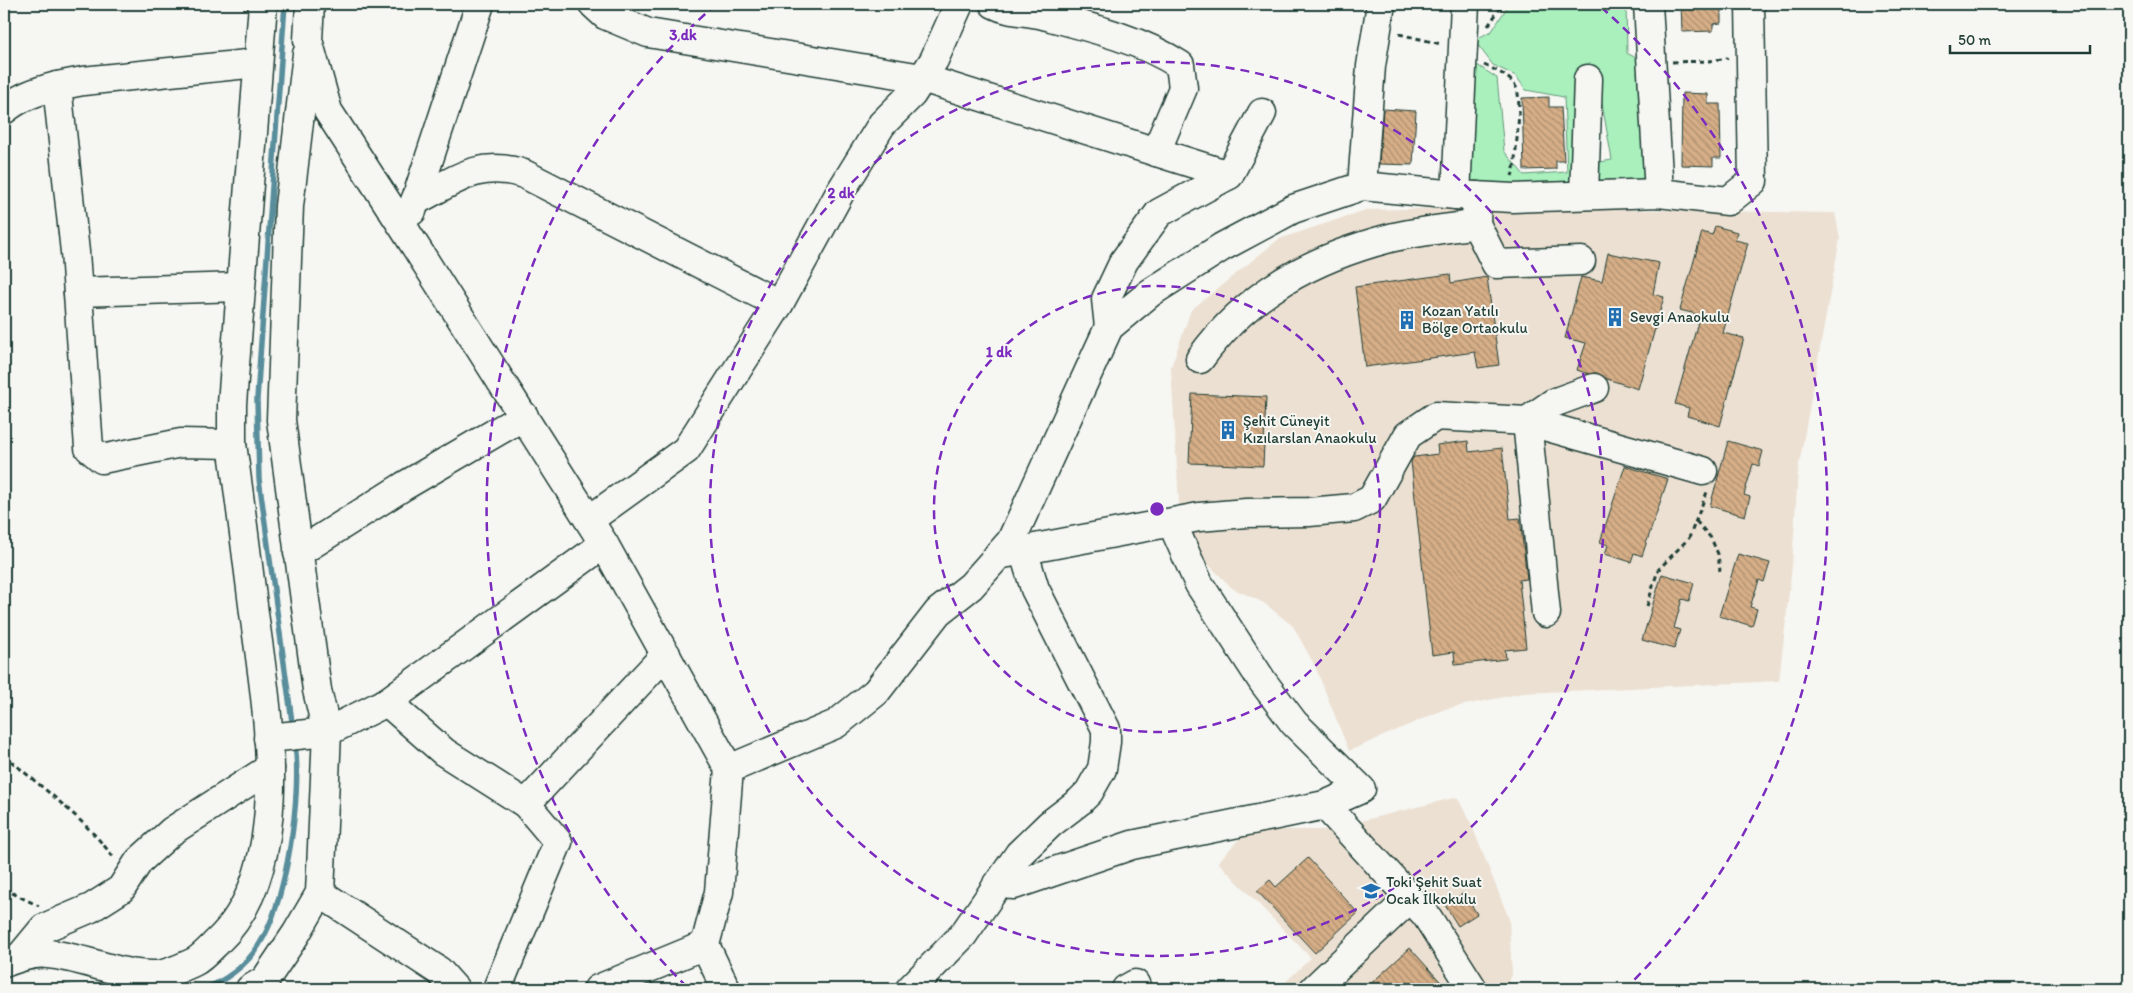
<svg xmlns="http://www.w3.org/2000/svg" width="2133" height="993" font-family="Itim,sans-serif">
<defs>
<pattern id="building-back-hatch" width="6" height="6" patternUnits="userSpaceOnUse" patternTransform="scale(1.25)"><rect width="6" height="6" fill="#d6ae87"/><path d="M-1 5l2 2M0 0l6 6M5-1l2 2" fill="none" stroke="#ad8f6f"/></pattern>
</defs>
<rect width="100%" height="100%" fill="#f6f6f2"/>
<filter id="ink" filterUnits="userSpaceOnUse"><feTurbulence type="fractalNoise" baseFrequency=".02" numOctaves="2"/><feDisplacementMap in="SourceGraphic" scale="10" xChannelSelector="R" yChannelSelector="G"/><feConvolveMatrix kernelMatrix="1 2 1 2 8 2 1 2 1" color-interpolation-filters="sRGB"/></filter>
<g filter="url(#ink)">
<g fill="#ece0d2">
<path d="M1487 207 1835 213 1840 238 1798 470 1792 566 1779 681 1523 693 1445 709 1349 751 1315 666 1293 626 1264 603 1232 588 1181 537 1171 367 1191 310 1279 239 1366 210Z"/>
<path d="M1457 797 1470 821 1509 919 1512 975 1506 989H1278L1311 958 1218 862 1242 836 1281 830H1325Z"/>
</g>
<path fill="#a9f0bd" stroke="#649678" d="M1509 4H1626L1627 53 1645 63 1649 187 1596 183 1594 163 1612 160 1601 98 1577 184 1497 191 1466 183 1470 55 1477 65 1497 78 1504 151 1524 175 1567 172 1564 97 1526 90 1516 76 1493 65 1474 40 1492 31Z"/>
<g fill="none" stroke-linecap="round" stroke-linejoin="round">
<g stroke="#588d9b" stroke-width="5.5">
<path d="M285 4 257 399 259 479 293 729"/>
<path d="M22 989C43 985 62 986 83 989"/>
<path d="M203 989C224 982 247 965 259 945 287 901 302 794 295 744"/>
</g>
</g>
<g fill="url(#building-back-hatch)" stroke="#1f3d34">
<path d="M1681 4H1711V6H1721V23L1713 24V31L1682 32Z"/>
<path d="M1682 93 1708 94V104H1720L1721 158H1713V166L1681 165Z"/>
<path d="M1549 97V107H1561L1564 161H1556V169L1524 170 1522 98Z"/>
<path d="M1383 109 1416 111 1413 165 1379 164Z"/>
<path d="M1715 226 1737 232 1735 240 1748 243 1723 333 1744 338 1720 426 1687 416 1689 408 1675 404 1700 315 1680 310 1702 232 1712 235Z"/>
<path d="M1608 253 1659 263 1653 294 1664 297 1638 389 1607 379 1597 373 1588 374 1577 370 1586 343 1565 338 1581 277 1602 281Z"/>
<path d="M1450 274 1451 283 1487 277 1499 365 1478 368 1475 352 1365 367 1355 287Z"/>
<path d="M1192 394 1266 397 1263 466 1189 463Z"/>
<path d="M1468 441 1469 452 1502 448 1510 519 1520 518 1527 579 1519 580 1526 648 1505 650 1506 659 1455 665 1454 652 1432 655 1411 461 1414 457 1438 454 1437 445Z"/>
<path d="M1728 441 1763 451 1759 466 1753 464 1744 495 1750 497 1745 516 1710 506Z"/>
<path d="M1625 466 1668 479 1642 556 1634 553 1631 562 1605 554 1608 545 1600 542Z"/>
<path d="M1738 554 1770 563 1764 582 1759 580 1750 607 1757 609 1752 626 1719 616Z"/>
<path d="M1662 574 1694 583 1689 601 1682 599 1674 628 1680 630 1674 649 1642 640Z"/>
<path d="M1308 858 1358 913 1315 953 1257 891 1270 880 1276 887Z"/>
<path d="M1464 893 1477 914 1458 926 1445 905Z"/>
<path d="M1410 948 1447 989H1365Z"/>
</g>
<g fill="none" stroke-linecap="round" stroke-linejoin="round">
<g stroke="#1f3d34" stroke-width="31">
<g id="minor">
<path d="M310 4 308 40 328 111 405 230 604 544 729 769 719 892 705 945 726 989"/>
<path d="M593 4 605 15 648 33 922 78 1229 175"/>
<path d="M994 4C1009 12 1027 11 1043 15 1089 27 1140 39 1180 65L1183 88 1156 152"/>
<path d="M1648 4 1659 193"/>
<path d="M4 110C20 97 37 91 57 86"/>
<path d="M1362 186 1456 195 1513 198 1659 193 1728 201 1753 181 1750 4"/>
<path d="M1456 195 1465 4"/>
<path d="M1584 195 1588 79"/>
<path d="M415 201C455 181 478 159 524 174L779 304"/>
<path d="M412 211 480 4"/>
<path d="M1476 224 1496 264 1581 261"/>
<path d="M78 292 240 287"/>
<path d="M1109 327 1106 299 1124 261 1159 213 1229 175 1262 113"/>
<path d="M1200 359C1247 293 1313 258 1390 238 1418 231 1448 229 1476 224L1477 196"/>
<path d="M232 444 181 443 102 459 89 448 75 252 57 86 83 81 257 63"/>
<path d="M589 520 686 450 779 304 842 189 882 124 912 94 934 60 959 4"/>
<path d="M298 553 404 486 524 416"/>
<path d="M998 555 1199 517 1246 513 1309 512 1354 508 1372 499 1408 435 1436 416 1527 421 1703 471"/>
<path d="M1546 613 1527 421 1553 403 1594 388"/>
<path d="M387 702 444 752 526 804 558 842 497 989"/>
<path d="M268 738 327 732 387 702 604 544"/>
<path d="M729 769 836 724 876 692 938 612 971 586 1011 541 1109 327 1150 293 1222 247 1293 209 1362 186 1371 66 1381 4"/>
<path d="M526 804 666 654"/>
<path d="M997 884 1014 885 1132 845 1325 805 1361 789 1294 723 1263 682 1199 584 1172 523"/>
<path d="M320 893 439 971 455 989"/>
<path d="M1410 898 1426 915 1473 989"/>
<path d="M20 957 44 928 91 908 121 889 139 861 172 831 270 768"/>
<path d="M4 963C17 958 33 952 48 954 84 957 118 976 155 975 166 975 183 967 194 962 202 958 210 949 217 942 296 868 267 709 254 613 247 557 240 500 232 444V404L263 4"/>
<path d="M250 989 265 980 296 934 320 893 327 732 317 690 281 420 289 206 307 54"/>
<path d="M598 989 705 945"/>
<path d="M910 989 963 935 1019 854 1050 824 1080 801 1089 792 1102 769 1106 742V729L1035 589 1023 550"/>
<path d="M1126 989 1135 984 1137 989"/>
<path d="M1314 989 1410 898 1325 805"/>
</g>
</g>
<g stroke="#1f3d34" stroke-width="3" stroke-dasharray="5 4" stroke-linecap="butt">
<path d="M1488 26 1503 4"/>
<path d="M1399 34 1441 44"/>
<path d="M1672 62 1709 61 1728 58"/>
<path d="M1484 65C1495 70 1510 76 1516 87 1523 100 1515 153 1514 170L1512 176"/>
<path d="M1696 521 1711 538 1718 554 1720 571"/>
<path d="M1647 606 1658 570 1689 538 1707 492"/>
<path d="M4 755C41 787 84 818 114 858"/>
<path d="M4 889 39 906"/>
</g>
<use href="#minor" stroke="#f6f6f2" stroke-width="28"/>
</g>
</g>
<g fill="none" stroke="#7b2cbf" stroke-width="2.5" stroke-dasharray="9 6">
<circle cx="1157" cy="509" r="223"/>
<circle cx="1157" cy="509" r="447"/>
<path d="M687 987A670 670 0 0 1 713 7M1601 7A670 670 0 0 1 1627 987"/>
</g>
<defs>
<g id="building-bare" transform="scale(1.5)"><path d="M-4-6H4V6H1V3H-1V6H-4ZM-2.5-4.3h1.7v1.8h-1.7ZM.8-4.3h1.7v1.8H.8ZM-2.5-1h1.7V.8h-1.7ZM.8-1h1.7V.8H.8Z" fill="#1f6fb2" stroke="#f6f6f2" stroke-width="2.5" paint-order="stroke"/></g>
<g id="school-bare" transform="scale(1.5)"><path d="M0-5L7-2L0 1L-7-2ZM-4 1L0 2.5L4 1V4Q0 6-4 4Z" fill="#1f6fb2" stroke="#f6f6f2" stroke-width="2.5" paint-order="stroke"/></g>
</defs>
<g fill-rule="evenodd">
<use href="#building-bare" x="1615" y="317"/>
<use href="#building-bare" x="1407" y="320"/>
<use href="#building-bare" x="1228" y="430"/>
<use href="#school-bare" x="1371" y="891"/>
</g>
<g text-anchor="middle" stroke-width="4" stroke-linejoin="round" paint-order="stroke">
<g font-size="15" fill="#1f3d34" stroke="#f6f6f2" text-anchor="start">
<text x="1422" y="316">Kozan Yatılı<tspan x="1422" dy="17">Bölge Ortaokulu</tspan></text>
<text x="1630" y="322">Sevgi Anaokulu</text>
<text x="1243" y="426">Şehit Cüneyit<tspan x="1243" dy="17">Kızılarslan Anaokulu</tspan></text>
<text x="1386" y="887">Toki Şehit Suat<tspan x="1386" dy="17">Ocak İlkokulu</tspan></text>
</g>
</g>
<circle cx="1157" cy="509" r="8" fill="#7b2cbf" stroke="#f6f6f2" stroke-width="2.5"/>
<g font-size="15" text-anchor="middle" font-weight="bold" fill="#7b2cbf" stroke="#f6f6f2" stroke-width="4" stroke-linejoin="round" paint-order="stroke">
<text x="683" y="40">3 dk</text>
<text x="841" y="198">2 dk</text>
<text x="999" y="357">1 dk</text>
</g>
<rect width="2133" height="993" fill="none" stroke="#f6f6f2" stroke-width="20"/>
<rect x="10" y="10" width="2113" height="973" fill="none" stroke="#1f3d34" stroke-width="2" filter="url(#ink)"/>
<path d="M1950 45v8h140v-8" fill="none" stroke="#1f3d34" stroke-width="2.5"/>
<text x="1958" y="45" font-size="15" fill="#1f3d34" stroke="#f6f6f2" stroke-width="4" paint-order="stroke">50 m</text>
</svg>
